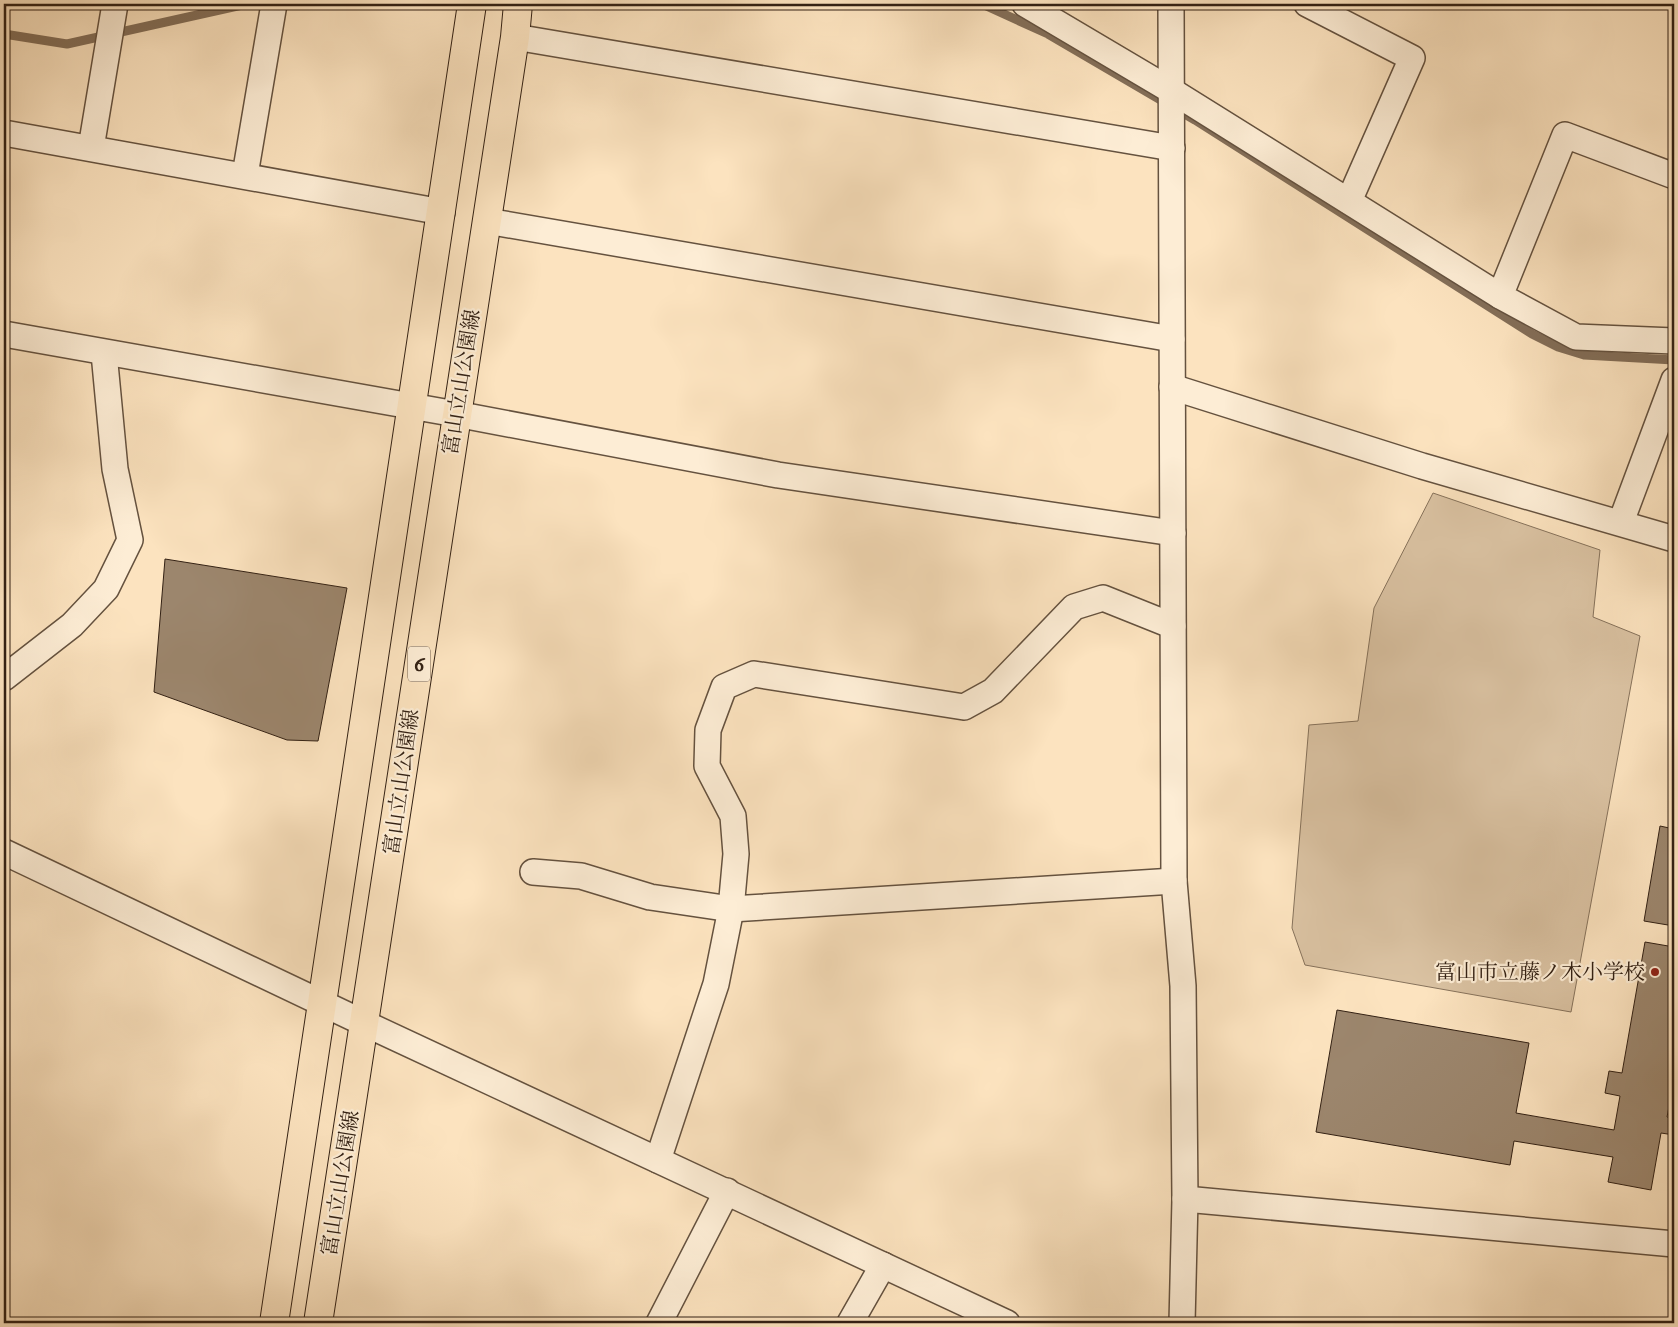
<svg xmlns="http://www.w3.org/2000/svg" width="1678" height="1327" font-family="'IM FELL Double Pica','Noto Serif JP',serif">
<rect width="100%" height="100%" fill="#fce3bf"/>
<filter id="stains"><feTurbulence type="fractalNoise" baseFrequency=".004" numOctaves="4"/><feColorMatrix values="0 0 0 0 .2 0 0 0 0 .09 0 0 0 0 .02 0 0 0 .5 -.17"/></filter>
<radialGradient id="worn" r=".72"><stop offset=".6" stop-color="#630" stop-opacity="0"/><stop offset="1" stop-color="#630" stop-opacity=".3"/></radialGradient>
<path fill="#dac2a2" stroke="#86725b" d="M1433 493 1600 550 1593 617 1640 636 1571 1012 1305 965 1292 928 1309 725 1358 721 1374 608Z"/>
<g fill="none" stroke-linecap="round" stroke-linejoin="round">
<g stroke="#836e58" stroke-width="9">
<path d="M982 4 1048 34 1195 120 1532 334 1558 347 1584 355 1674 360"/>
<path d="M4 34 67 44 242 5"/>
</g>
</g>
<g fill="#9c866d" stroke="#332114">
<path d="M165 559 347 588 318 741 287 740 154 692Z"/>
<path d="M1660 826 1674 829V926L1644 921Z"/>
<path d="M1645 942 1674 947V1080L1667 1117 1674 1119V1135L1661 1133 1651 1190 1608 1182 1613 1157 1514 1141 1510 1165 1316 1132 1337 1010 1529 1043 1516 1113 1614 1130 1620 1096 1605 1093 1609 1071 1622 1073Z"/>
</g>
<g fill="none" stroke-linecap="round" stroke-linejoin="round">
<g stroke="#65523f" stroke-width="28">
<g id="street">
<path d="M1025 4 1172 91 1500 296"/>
<path d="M1171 4 1174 881 1183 986 1185 1199 1182 1323"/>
<path d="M1307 4 1412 58 1349 201"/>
<path d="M515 37 1172 148"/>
<path d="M4 133 442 212"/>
<path d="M91 148 115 4"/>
<path d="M245 175 274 4"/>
<path d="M1674 176 1565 135 1500 296 1576 337 1674 341"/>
<path d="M487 221 1172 339"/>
<path d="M4 334 456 414 778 475 1173 533"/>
<path d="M1172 387 1422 466 1674 539"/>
<path d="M1621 522 1674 380"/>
<path d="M4 678 72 625 106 589 130 540 115 469 104 353"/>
<path d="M4 852 366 1024 1007 1323"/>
<path d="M533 872 581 876 650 897 731 909 1174 881"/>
<path d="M658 1160 716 984 731 909 736 854 733 816 707 766 708 730 724 687 754 674 964 707 993 691 1074 607 1103 598 1173 626"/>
<path d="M1185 1199 1674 1244"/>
<path d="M659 1323 727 1191"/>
<path d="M850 1323 883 1265"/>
</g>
</g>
<g stroke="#332114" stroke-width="30">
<g id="primary">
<path d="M274 1323 472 4"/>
<path d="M318 1323 515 37 518 4"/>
</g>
</g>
<use href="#street" stroke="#fdedd5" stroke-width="25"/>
<use href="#primary" stroke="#fce3bf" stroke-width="28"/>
</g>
<circle fill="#8f2418" stroke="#fdedd5" stroke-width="2" cx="1655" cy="972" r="5"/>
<g text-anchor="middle" stroke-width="4.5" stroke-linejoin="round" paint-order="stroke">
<rect fill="#fdedd5" stroke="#705e4e" stroke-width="1" x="408" y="646.5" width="22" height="35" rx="4"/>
<g font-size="20" font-weight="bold" fill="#332114">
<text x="419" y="671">6</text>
</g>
<g font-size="21" fill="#332114" stroke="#fdedd5">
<text transform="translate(461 382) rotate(-81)" y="7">富山立山公園線</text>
<text transform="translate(401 782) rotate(-82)" y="7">富山立山公園線</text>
<text transform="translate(340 1183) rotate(-81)" y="7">富山立山公園線</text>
</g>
<g font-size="21" fill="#332114" stroke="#fdedd5" text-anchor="end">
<text x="1645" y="979">富山市立藤ノ木小学校</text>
</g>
</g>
<rect width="1678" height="1327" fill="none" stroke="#fce3bf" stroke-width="20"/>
<rect x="5" y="5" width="1668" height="1317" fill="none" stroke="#332114" stroke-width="2.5"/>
<rect x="10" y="10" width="1658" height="1307" fill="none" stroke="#332114"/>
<rect width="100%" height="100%" filter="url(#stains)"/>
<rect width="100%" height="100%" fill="url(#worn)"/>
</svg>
